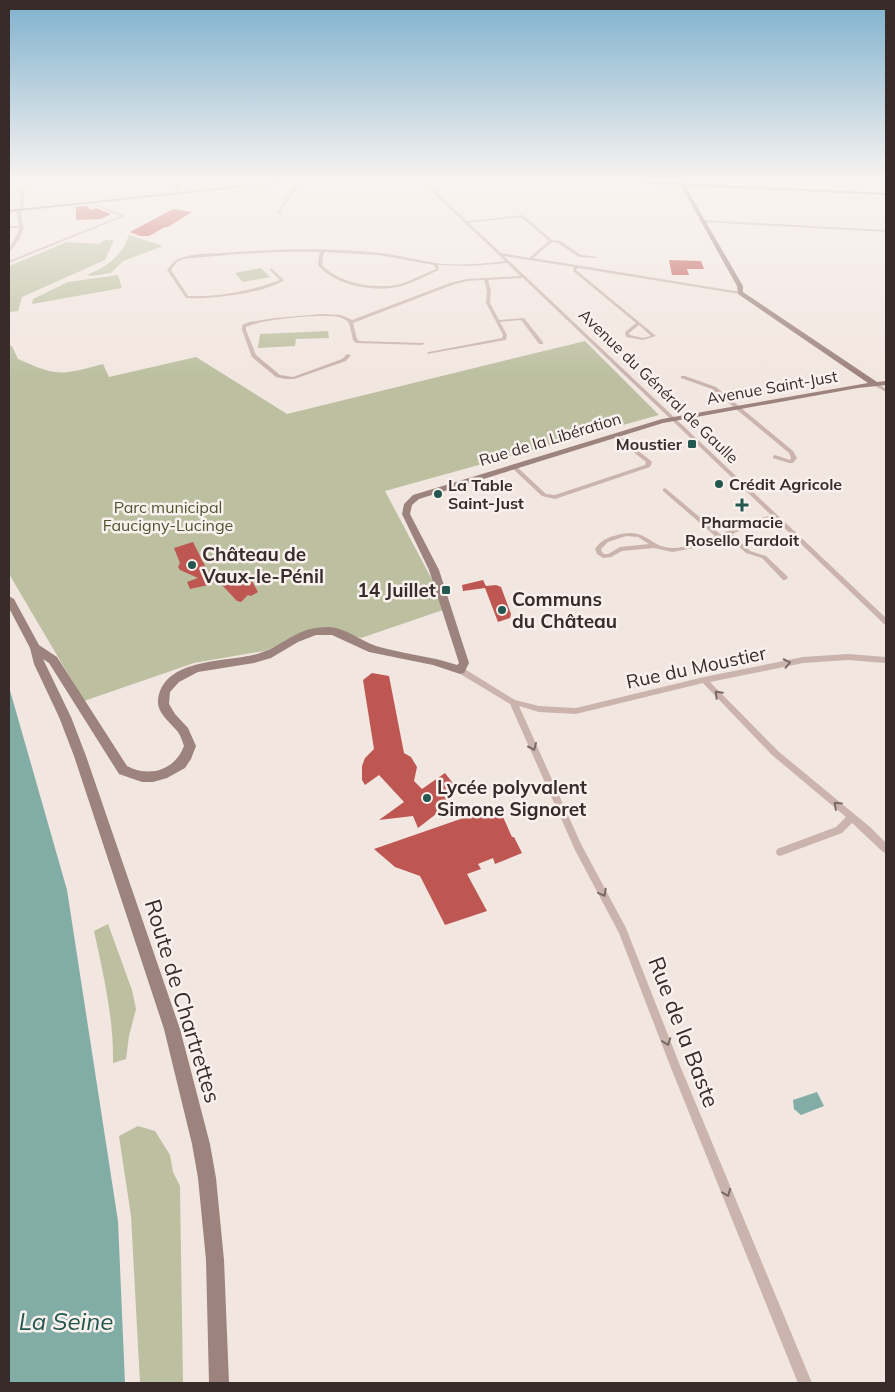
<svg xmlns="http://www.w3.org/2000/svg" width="895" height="1392" font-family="Mulish,sans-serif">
<rect width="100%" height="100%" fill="#f2e6e0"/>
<g fill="#bcc0a1">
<path d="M129 235 163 246 123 261 111 273 92 276 87 275C108 266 121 257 129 235Z"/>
<path d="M105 240H114L105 260 22 297 18 311 10 312 9 315V266L67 242 99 244Z"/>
<path d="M261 268 270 277 243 282 235 273Z"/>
<path d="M118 275 122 288 32 304 33 299 68 282Z"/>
<path d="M328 331 329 338 296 339 295 346 258 348 260 334Z"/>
<path d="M585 341 659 415 385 491 437 589 443 610 361 638 326 627 264 651 194 663 84 701 9 574V346H12L18 359C58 377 62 375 103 364L109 377 196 357 287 414Z"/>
<path d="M108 924 132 990 136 1009 129 1036 126 1059 113 1063C114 1019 103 973 94 931Z"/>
<path d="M138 1126 155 1131 170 1155 173 1172 180 1186 183 1383H140L131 1216 119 1136Z"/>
</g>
<g fill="#81ada6">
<path d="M9 687 67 890 118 1221 125 1383H9Z"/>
<path d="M817 1092 824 1106 801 1115 794 1109 793 1100Z"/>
</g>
<g fill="#be5652">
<path d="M88 206 90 210 96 208 111 214 101 219 76 220V207Z"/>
<path d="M173 209 192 212 168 227H165L149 236H140L130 232Z"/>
<path d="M669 260 701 261 704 269H687L689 275H672Z"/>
<path d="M193 542 213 582V584L190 589 187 582 198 578 180 570 178 567 180 563 174 548Z"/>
<path d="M248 574 258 592 251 596 248 595 241 602 237 601 221 584Z"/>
<path d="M483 580 486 586 496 585 501 587 511 614 510 618 498 622 485 588 463 591 462 585Z"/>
<path d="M372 673 389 676 404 753 411 757 417 767 414 781 422 789 445 773 455 786V793L449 804 418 828 413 816 379 820 404 802 379 775 365 785 362 780V766L365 758 374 749 363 680Z"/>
<path d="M498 806 512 837H514L522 853 495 864 493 858 478 864 481 869 467 874 487 911 445 925 420 876 395 867 374 849Z"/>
</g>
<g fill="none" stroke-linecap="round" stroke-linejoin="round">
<g fill="#cab4ad" fill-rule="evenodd">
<path d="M37 181H41L25 189 24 206 21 213 23 226 24 227 20 238 10 252H9C9 245 17 237 19 229V228H9V226H19L17 213 20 206 21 189Z"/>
<path d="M177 181H181L176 194 173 195Z"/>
<path d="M298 181H302L279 212H281V214L276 213Z"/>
<path d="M421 181H425L467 221 523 215 552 240 560 241 581 255 598 257 596 258 579 257 558 243 552 242 533 258 741 292 742 293 740 294 578 268 576 270 656 336 643 340 626 337 625 332 636 323 573 271 574 267 504 256 886 618V624H884L774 518 765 520 732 534 750 551 766 556 787 576 788 578 785 580H783L762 558 746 553 727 536 694 548 672 552 654 548 622 551 611 557 603 558 597 554 595 549C600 542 605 538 614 536 647 525 648 548 673 548 687 548 702 541 715 536L663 491V489L665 488 720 534 761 518 771 515 523 278 488 280 491 291 490 303 499 320 524 318 543 342V344H539L521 320 500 322 507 335 506 340 427 354V353L429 352 502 338 503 335 486 303 487 291 484 280 467 281 452 285 353 323 357 339 359 341 424 343V344L422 345 356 343 353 340 349 323C346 320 343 318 339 317 319 314 264 319 246 327V330L256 355 280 375 293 377 342 359 347 354 351 355 346 361 294 379H285L276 377 252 357 242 330V325L249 322 275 318 321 314 341 315 352 320 450 283 467 279 520 276 507 263 471 266 438 265 439 270C425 276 411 284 397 287 372 292 334 285 318 265L319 255 321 252C275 251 230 254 184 259L177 262 171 270 188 296C219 297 250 291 280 280L270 270 271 268 284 280C267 293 207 300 186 298L167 270C171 265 174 260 181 258 193 253 210 254 223 253 275 249 328 247 380 253 401 255 422 262 444 264 464 265 485 264 505 261ZM521 217 549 241 529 258 501 253 469 223ZM325 252 378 255 434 265 436 269C423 274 409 282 396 285 373 289 338 283 322 265L323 255ZM639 325 651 336 643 338 630 335 629 333ZM626 536 638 537 649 544 620 547 608 554H604L602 552 601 549 608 542Z"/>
<path d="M89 201 125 216 9 263V261L120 216 89 203Z"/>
<path d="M702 220 886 230V232L701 222Z"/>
<path d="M681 376H685L716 387 793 451 797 458 793 463H789L773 458V456L775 455 790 460 791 458 789 453 712 389 681 378Z"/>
<path d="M873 383H877L886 389V392L873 385Z"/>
<path d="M614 435H618L651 461 652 462 650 467 555 499 542 496 511 467 512 466H516L546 494 555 495 645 465 646 462 614 437Z"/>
<path d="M848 654 886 657V663L848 660 803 663 710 682 778 751 870 827 886 843V853L883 852 852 823 842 833 780 856 777 855 776 852 777 849 836 827 846 817 772 755 703 683 576 714 539 712 519 706 581 844 626 928 681 1068 812 1383H798L671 1068 619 933 575 850 510 704 457 672 456 670 457 668H463L515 700 539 706 576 708 704 677 803 657Z"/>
</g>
<g fill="#9d837e" fill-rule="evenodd">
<path d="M287 181H302L9 212V210Z"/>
<path d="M600 181 679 183 678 181H682L684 183 886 193V195L685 186 743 286V292L877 382 886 381V385L858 388 663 423 419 499 412 505 410 514 439 570 469 663 464 673 460 674 433 665 369 652 332 635H316L298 642 271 658 254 663 198 672 179 682 170 692 169 704 175 714 188 728 196 746 191 759 185 768 167 778 153 782H142L119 774 49 663 43 659 71 717 86 756 180 1029 210 1144 216 1178 224 1260 229 1383H209L206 1260 198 1178 192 1144 164 1029 74 756 59 717 34 664 30 648 9 608V596L14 599 39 645 57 657 127 766C150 778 175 770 184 746 182 741 181 736 178 732 172 724 157 713 158 701 162 656 230 663 260 653 287 644 297 626 330 627 346 628 361 641 376 646 403 654 431 656 457 665L459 663 429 570 402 514 404 504 413 495 662 419 868 383 738 294 737 286 681 186Z"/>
</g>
</g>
<defs><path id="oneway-chevron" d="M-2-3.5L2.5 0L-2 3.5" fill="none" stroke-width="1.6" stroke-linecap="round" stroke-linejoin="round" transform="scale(1.25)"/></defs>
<g stroke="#7a6966">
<use href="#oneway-chevron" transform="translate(787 663) rotate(-12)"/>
<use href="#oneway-chevron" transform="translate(718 694) rotate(-135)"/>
<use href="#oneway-chevron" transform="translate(533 747) rotate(66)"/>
<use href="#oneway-chevron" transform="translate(837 805) rotate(-137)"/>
<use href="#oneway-chevron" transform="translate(603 893) rotate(62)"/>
<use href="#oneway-chevron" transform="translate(667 1042) rotate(70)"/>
<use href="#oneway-chevron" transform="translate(727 1193) rotate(68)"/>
</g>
<linearGradient id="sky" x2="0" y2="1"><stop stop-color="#7fb1ce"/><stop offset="0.48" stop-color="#f9f4f1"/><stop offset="1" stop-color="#f9f4f1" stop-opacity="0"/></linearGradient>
<rect width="895" height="376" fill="url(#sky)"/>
<g fill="#235750" stroke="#f9f1ed" stroke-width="2">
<rect x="687" y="439" width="10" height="10" rx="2.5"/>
<circle cx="719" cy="484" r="5"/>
<circle cx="438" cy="494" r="5"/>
<path d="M739.5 497.5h5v5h5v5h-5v5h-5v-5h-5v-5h5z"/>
<circle cx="192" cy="565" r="5"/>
<rect x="441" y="585" width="10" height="10" rx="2.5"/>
<circle cx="502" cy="610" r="5"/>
<circle cx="427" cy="798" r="5"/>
</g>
<g text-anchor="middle" stroke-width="5" stroke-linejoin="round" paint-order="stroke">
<g font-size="16" fill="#382c2b" stroke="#f9f1ed">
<text transform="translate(659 386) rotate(44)" y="6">Avenue du Général de Gaulle</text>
<text transform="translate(772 387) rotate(-10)" y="6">Avenue Saint-Just</text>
<text transform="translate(550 439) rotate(-17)" y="6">Rue de la Libération</text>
</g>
<g font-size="16" font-weight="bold" fill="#382c2b" stroke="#f9f1ed" text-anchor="start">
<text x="682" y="450" text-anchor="end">Moustier</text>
<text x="729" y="490">Crédit Agricole</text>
<text x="448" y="491">La Table<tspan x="448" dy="18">Saint-Just</tspan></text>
<text x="742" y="528" text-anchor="middle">Pharmacie<tspan x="742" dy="18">Rosello Fardoit</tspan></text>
</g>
<g font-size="16" fill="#4f5530" stroke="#f9f1ed">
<text x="168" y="513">Parc municipal<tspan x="168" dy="18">Faucigny-Lucinge</tspan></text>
</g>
<g font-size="19" font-weight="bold" fill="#382c2b" stroke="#f9f1ed" text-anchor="start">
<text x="202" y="561">Château de<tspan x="202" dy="22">Vaux-le-Pénil</tspan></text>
<text x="436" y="597" text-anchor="end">14 Juillet</text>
<text x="512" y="606">Communs<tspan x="512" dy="22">du Château</tspan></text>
<text x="437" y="794">Lycée polyvalent<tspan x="437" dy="22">Simone Signoret</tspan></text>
</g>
<g font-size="19" fill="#382c2b" stroke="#f9f1ed">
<text transform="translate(696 667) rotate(-12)" y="7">Rue du Moustier</text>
</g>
<g font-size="22" fill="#382c2b" stroke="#f9f1ed">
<text transform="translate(183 1001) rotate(73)" y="8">Route de Chartrettes</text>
<text transform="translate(684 1032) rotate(69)" y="8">Rue de la Baste</text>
</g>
<g font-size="24" font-style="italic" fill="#235750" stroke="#f9f1ed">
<text x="66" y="1330">La Seine</text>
</g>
</g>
<rect width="895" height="1392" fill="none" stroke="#382c2b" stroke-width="20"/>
</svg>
